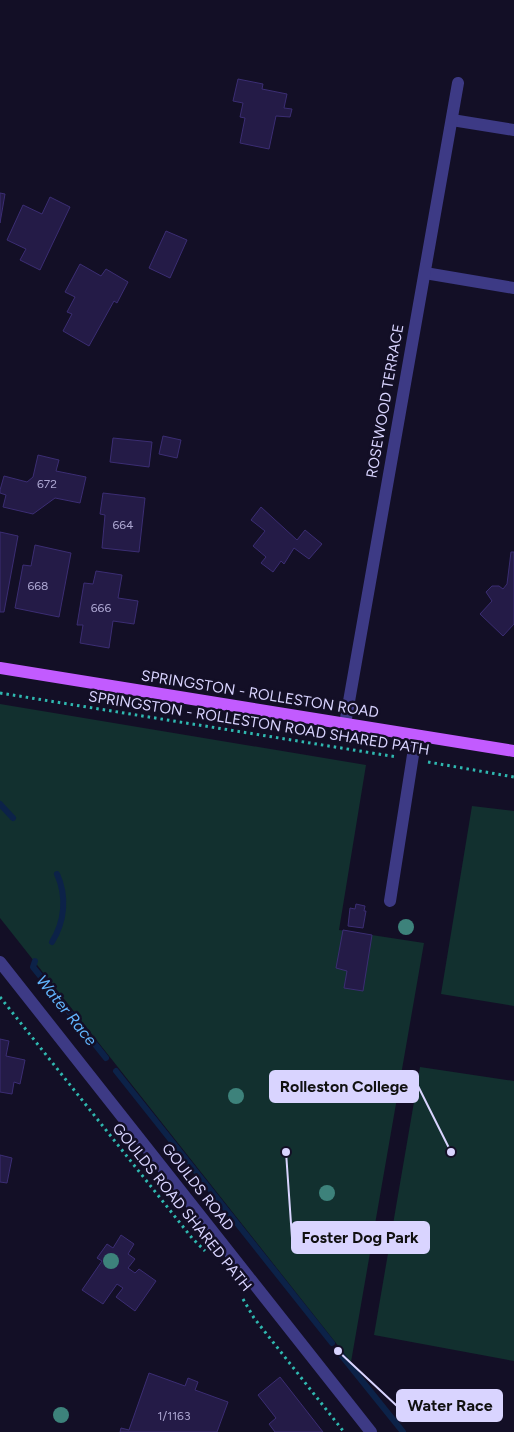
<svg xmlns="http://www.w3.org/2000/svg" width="514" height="1432" font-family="Figtree,sans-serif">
<rect width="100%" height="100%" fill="#130f26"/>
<g fill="#12302f">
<path d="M0 704 366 765 339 930 424 943 351 1362 0 918Z"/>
<path d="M472 806 514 811V1006L441 994Z"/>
<path d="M420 1067 514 1081V1361L374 1335Z"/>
</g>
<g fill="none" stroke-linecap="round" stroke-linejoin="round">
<g stroke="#0c2248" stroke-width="6">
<path d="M0 804 13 818"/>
<path d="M52 942C65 921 67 896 57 874"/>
<path d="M35 961 33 967 106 1058"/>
<path d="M116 1071 332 1343"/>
<path d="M338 1351 403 1432"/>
</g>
</g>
<g fill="#241b47" stroke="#3b2d73">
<path d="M238 79 263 84 262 89 287 94 284 108 292 109 290 117 276 116 269 149 240 143 245 118 240 117 243 103 233 101Z"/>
<path d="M0 193 5 194 0 223Z"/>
<path d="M50 197 70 207 40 270 20 260 26 249 7 240 23 205 42 214Z"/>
<path d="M166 231 187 240 170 278 149 268Z"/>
<path d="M80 264 101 276 106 269 128 282 117 303 114 301 89 346 63 331 72 314 67 312 75 297 65 292Z"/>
<path d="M163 436 181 440 177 458 159 454Z"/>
<path d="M113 438 152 442 149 467 110 462Z"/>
<path d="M38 455 59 460 56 471 86 477 80 503 55 498 33 514 3 507 6 495 0 493V490L4 476 27 482 33 477Z"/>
<path d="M103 493 145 498 139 552 102 548 105 515 100 514Z"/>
<path d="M261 507 297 540 305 530 322 544 309 559 294 548 284 564 281 561 273 572 261 563 266 557 253 546 265 531 251 520Z"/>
<path d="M0 532 18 536 4 612H0Z"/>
<path d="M35 545 71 553 59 617 15 608 23 565 31 566Z"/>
<path d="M511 552H514V624L503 636 480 614 492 601 486 592 492 586H499L503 589 507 584Z"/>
<path d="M96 571 122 575 118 598 138 601 134 624 113 621 109 648 80 643 83 625H77L84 583 93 584Z"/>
<path d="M356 904 365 906 364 911H366L363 928 348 926 350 908 355 909Z"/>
<path d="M343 930 372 935 363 991 344 988 347 971 336 968Z"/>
<path d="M0 1039 9 1041 6 1056 25 1060 20 1084 14 1082 12 1094 0 1092Z"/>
<path d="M0 1155 12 1158 7 1183 0 1182Z"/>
<path d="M121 1235 134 1244 128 1254 135 1259 128 1268 135 1273 139 1269 156 1281 135 1311 116 1297 123 1288 117 1284 103 1304 82 1290 102 1261 97 1258 107 1244 113 1248Z"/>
<path d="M149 1373 185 1386 188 1378 198 1382 195 1390 228 1402 217 1432H120L121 1428 129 1430Z"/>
<path d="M280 1377 323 1432H275L269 1424 276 1418 258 1395Z"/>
</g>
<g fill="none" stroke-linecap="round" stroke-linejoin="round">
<g stroke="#2fb8b0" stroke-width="3" stroke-dasharray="2.5 4" stroke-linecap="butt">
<path d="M0 693 397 757"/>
<path d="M428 762 514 777"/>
<path d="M0 997 192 1238 205 1251"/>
<path d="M243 1299 254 1318 344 1432"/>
</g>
<g stroke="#3d3a85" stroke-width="12">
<path d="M452 120 514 130"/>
<path d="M425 273 514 288"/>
<path d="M345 724 458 83"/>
<path d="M390 901 416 736"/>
<path d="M0 962 371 1432"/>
</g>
<path stroke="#c25bff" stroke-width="12" d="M0 668 514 751"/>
</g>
<g fill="#3d827b">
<circle cx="406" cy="927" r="8"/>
<circle cx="236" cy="1096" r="8"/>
<circle cx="327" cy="1193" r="8"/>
<circle cx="111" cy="1261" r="8"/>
<circle cx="61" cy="1415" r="8"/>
</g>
<g text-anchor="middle" stroke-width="5" stroke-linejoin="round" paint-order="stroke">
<g font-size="12" fill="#aca6d1">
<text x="47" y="488">672</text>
<text x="123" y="529">664</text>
<text x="38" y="590">668</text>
<text x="101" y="612">666</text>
<text x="174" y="1420">1/1163</text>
</g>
<g font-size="15" fill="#d9d4ff" stroke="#130f26">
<text transform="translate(385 401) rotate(-80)" y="5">ROSEWOOD TERRACE</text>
<text transform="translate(260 694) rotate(9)" y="5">SPRINGSTON - ROLLESTON ROAD</text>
<text transform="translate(259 723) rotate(9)" y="5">SPRINGSTON - ROLLESTON ROAD SHARED PATH</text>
<text transform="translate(198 1187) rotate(52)" y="5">GOULDS ROAD</text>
<text transform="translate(182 1207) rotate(51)" y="5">GOULDS ROAD SHARED PATH</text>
</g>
<g font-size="16" font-style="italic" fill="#62b6ff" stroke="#130f26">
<text transform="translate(67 1010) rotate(51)" y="6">Water Race</text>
</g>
</g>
<path fill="none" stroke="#d9d4ff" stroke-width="2" d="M451 1152L418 1086M286 1152L292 1238M338 1351L397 1406"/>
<g fill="#d9d4ff" stroke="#130f26" stroke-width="2">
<circle cx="451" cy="1152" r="5"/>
<circle cx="286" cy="1152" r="5"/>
<circle cx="338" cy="1351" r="5"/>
</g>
<g fill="#d9d4ff" stroke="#d9d4ff" stroke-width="2">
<rect x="270" y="1071" width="148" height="31" rx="5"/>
<rect x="292" y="1222" width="137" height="31" rx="5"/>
<rect x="397" y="1390" width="105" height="31" rx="5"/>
</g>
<g font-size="16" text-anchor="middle" font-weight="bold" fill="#111">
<text x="344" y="1092">Rolleston College</text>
<text x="360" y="1243">Foster Dog Park</text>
<text x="450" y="1411">Water Race</text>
</g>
</svg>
